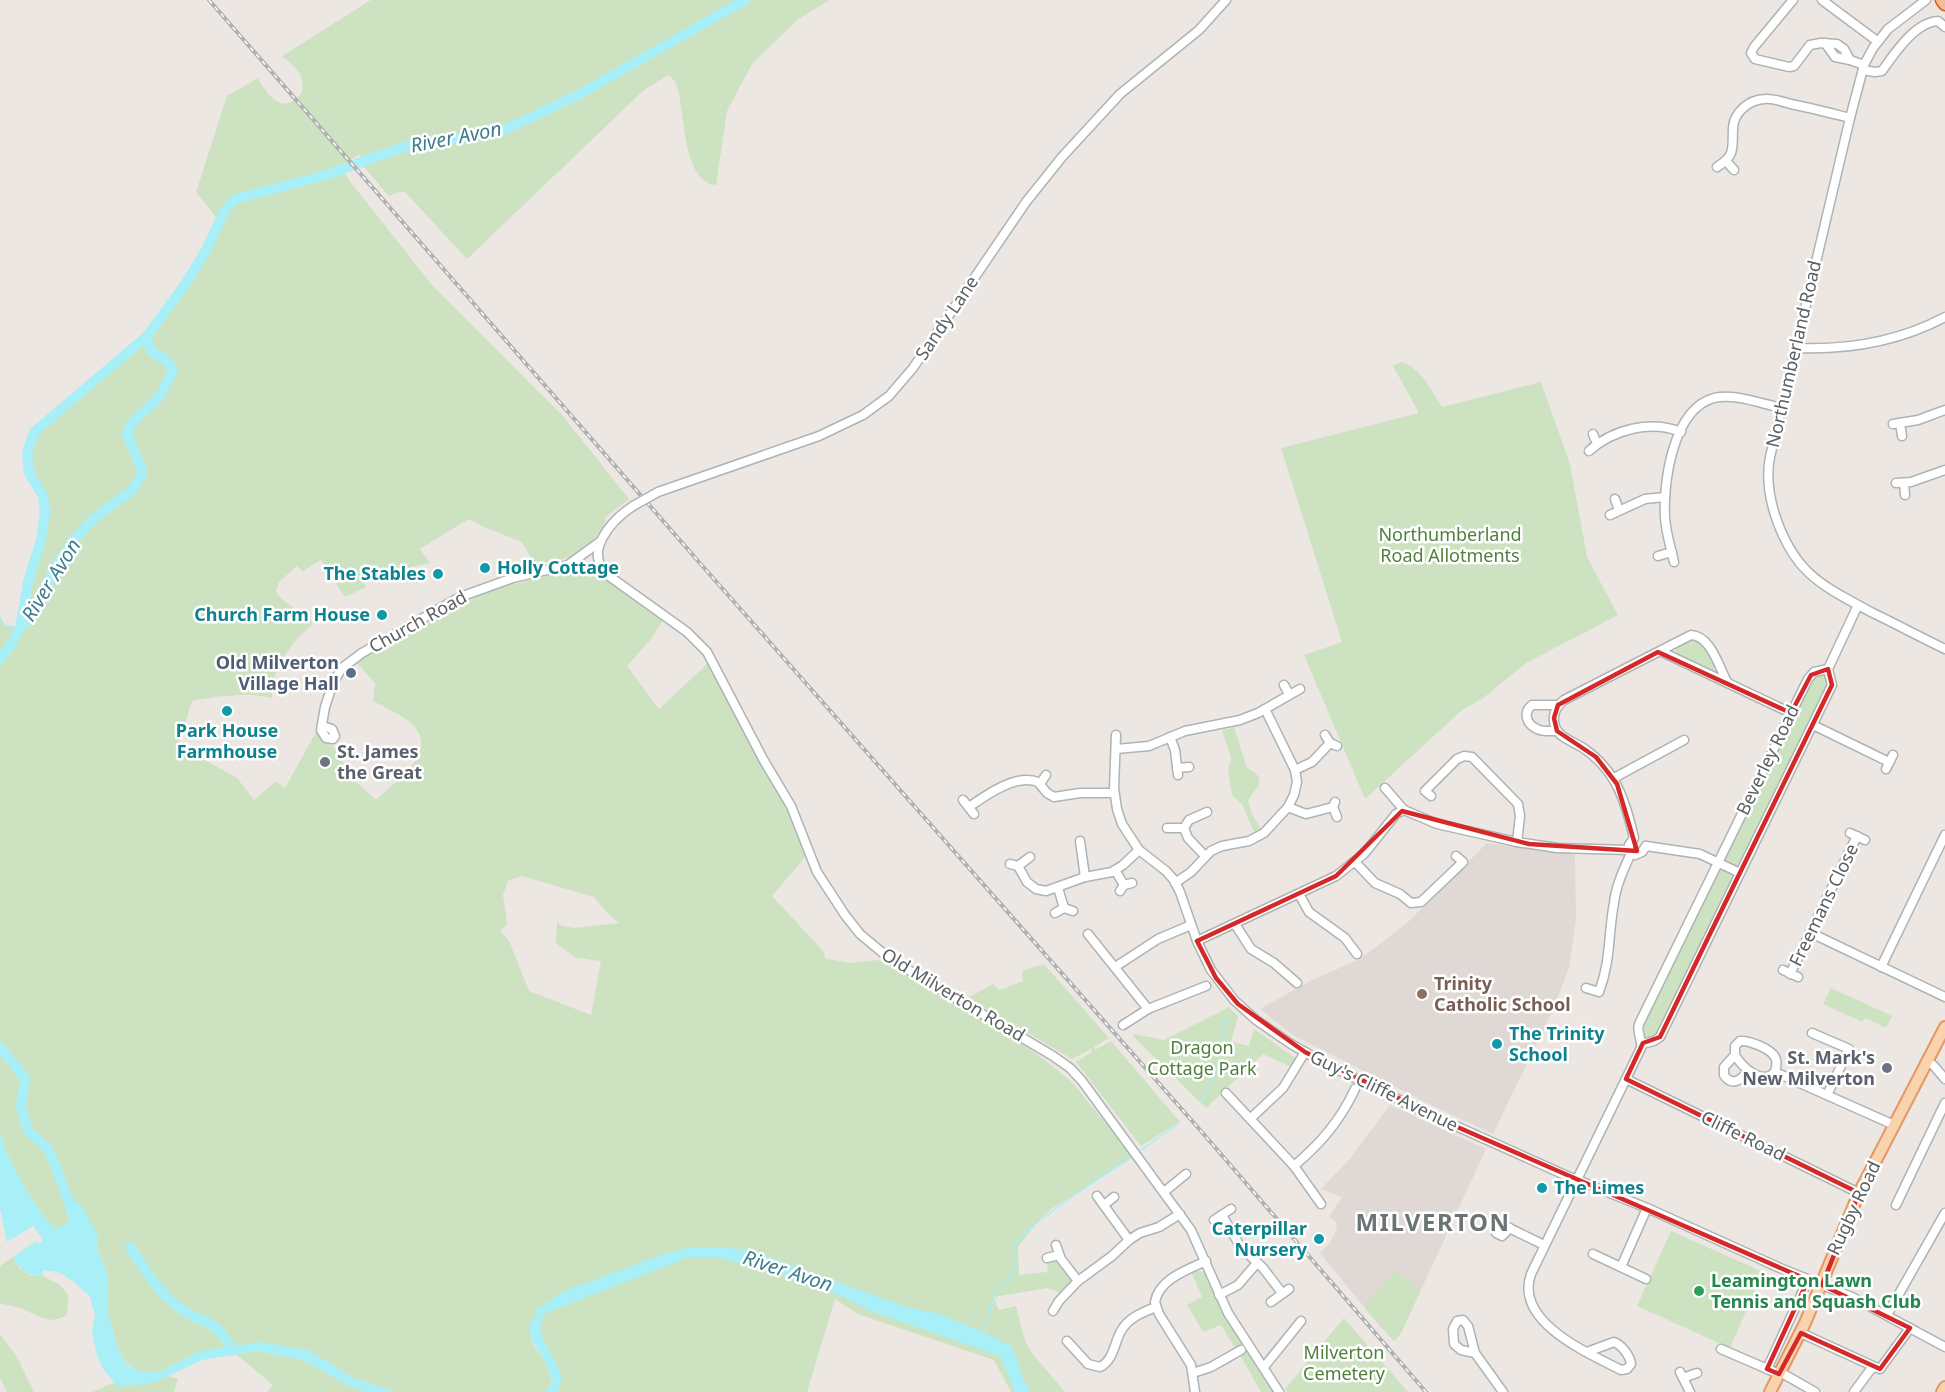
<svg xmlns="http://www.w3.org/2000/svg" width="1945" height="1392" font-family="'Noto Sans',sans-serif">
<rect width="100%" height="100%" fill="#ede7e3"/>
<g fill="#dfd8d4">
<path d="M1487 843 1575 854 1576 919 1569 968 1552 1012 1493 1134 1425 1102 1293 1035 1260 1009 1312 980 1360 959 1407 923Z"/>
<path d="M1390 1105 1486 1149 1401 1333 1394 1341 1378 1324 1320 1253 1330 1243 1337 1229 1335 1221 1329 1217 1342 1197 1321 1189 1348 1161Z"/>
</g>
<g fill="#cce2c1" fill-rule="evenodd">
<path d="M371 0H829L797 20 752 64 727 111 716 185C682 183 685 109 677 86 676 82 672 78 669 75L644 90 467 259 405 192H398L389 196 363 166 367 160 359 155 342 164V169L349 180 432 285 562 415 629 499 605 517 606 521C586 556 572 558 535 565L522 542 484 527 469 519 420 549 430 563 376 575 364 582 366 587 345 597 321 560 303 571 297 566 279 582 276 591C284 608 307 609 313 624 291 643 271 668 272 698 248 692 217 696 192 701L179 742 201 758 237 778 254 800 276 781 285 788 316 732 335 748 350 776 376 800C397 780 446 748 406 719 396 712 384 707 373 701L375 683 356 662 457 605 499 588 561 572 598 575 664 619 650 640 627 666 659 709 708 663 770 780 790 813 806 856 772 896 824 952 825 958 849 963 879 960 1005 1032 1038 1055 1072 1082 1133 1157 1053 1208 1039 1220 1018 1247 1019 1275 1047 1272 1048 1262 1058 1260 1072 1278 1071 1283 1060 1293 1048 1288 993 1297 999 1310 1016 1306 1025 1341 1031 1352 1065 1392H1011L994 1360 858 1314 835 1299 807 1392H552L556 1383 534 1330 532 1344 544 1358 552 1383 545 1392H396L354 1378 308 1350 200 1351 157 1373 140 1371 127 1364 118 1348 107 1310 108 1274 98 1251 97 1234 66 1193V1210L70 1222 54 1229C31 1201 12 1168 0 1134V617L5 625 20 628 28 582 41 540 45 512 43 496 29 473 27 453 34 432 147 336 186 283 206 250 219 221 196 192 227 96 258 78C268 96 283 117 302 92 305 74 295 67 282 56ZM522 876 594 897 609 915 619 923 573 928 560 925 557 921 556 943 576 958 601 961 591 1015 529 991 509 941 500 931 507 924 503 895 508 881Z"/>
<path d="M1402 362C1422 370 1431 389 1442 407L1541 382 1570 464 1587 557 1618 615 1526 663 1482 699 1462 710 1365 799 1304 655 1342 642 1281 448 1419 413 1393 366Z"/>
<path d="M1685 639 1700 640 1714 662V669L1711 671 1677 655 1675 650 1676 645Z"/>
<path d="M1819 674 1826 675 1830 684 1742 863 1737 866 1726 861 1724 856 1813 677Z"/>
<path d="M1234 727 1247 768C1269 779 1257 786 1248 801L1251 812 1262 831 1255 834 1242 804 1232 795 1228 770 1231 757 1222 731Z"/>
<path d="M1722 868 1732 872 1734 879 1657 1037 1644 1039 1640 1030 1718 869Z"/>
<path d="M1044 964 1109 1038 1094 1047 1095 1050 1111 1041 1180 1122 1141 1146 1076 1062 1092 1052 1091 1049 1072 1059 968 998 993 984 1000 990 1023 981 1022 972 1025 970Z"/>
<path d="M1831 988 1892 1016 1886 1028 1865 1018 1862 1022 1823 1004Z"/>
<path d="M1229 1007 1238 1016 1231 1042 1249 1046 1254 1029 1295 1058 1291 1067 1263 1054 1206 1108 1133 1036 1134 1034 1164 1040Z"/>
<path d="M1671 1231 1763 1272 1730 1348 1637 1306Z"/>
<path d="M13 1257 19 1268 29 1275 43 1276 60 1285 68 1295 67 1315C50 1324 45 1319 29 1312 21 1307 9 1306 0 1303V1266Z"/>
<path d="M1198 1271 1204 1272 1224 1314 1275 1392H1261L1241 1357 1244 1354 1241 1348H1235L1221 1325 1203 1332 1187 1305 1202 1297 1192 1274Z"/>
<path d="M1395 1271 1421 1289 1401 1333 1394 1341 1364 1307Z"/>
<path d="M1344 1318 1408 1392H1287L1285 1389Z"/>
<path d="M0 1334 17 1357 34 1392H7L0 1377Z"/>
<path d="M258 1351 303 1360 349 1386 368 1392H267L273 1385 236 1354Z"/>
<path d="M168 1376 178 1379 174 1392H92L114 1383C127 1390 154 1382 168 1376Z"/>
</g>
<g fill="#a8eff7">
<path d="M0 1134C12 1168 31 1201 54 1229L70 1222 66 1210V1192L84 1209 97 1234 98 1251 108 1274 107 1310 118 1348 127 1365 140 1371 157 1373 200 1351 260 1342 308 1350 354 1378 396 1392H368L349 1386 303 1360 258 1351 202 1360 153 1383 121 1387 114 1383 102 1367 96 1352 92 1331 95 1315 90 1297 73 1281 58 1272 43 1270V1276C27 1275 20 1271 13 1257L35 1242 40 1243 43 1240 33 1226 7 1242 0 1209Z"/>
<path d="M718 1247 750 1250 909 1308 937 1313 984 1332 1009 1345 1010 1344C1019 1360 1021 1377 1030 1392H1015L1000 1356 868 1310 846 1298 812 1284 717 1257H689L544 1314C528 1341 575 1367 557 1392H545L552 1383C550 1375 548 1367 544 1360 536 1343 527 1342 530 1321L537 1316 535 1311 562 1292 666 1253 687 1248Z"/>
</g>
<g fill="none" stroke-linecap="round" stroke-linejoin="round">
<g stroke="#a8eff7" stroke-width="1.5">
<path d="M0 617 4 625 20 628"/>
<path d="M1201 1102 1218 1068 1225 1019"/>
<path d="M1138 1152 1177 1125"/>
<path d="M984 1333 991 1310 989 1307 996 1298 995 1294 1003 1284 1008 1282V1278L1013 1275 1015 1264 1013 1258 1015 1244 1034 1225 1077 1193 1132 1157"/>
</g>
<g stroke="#a8eff7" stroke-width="10">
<path d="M20 628 28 582 41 540 45 512 43 496 29 473 27 453 34 432 147 336 186 283 206 250 226 208 235 199 323 176 412 144 498 133 578 95 745 0"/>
<path d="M0 659 12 643 20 628 39 605 54 568 73 541 93 519 131 491 141 476 142 469 127 434 130 425 160 396 173 370 168 362 151 351 147 336"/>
<path d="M0 1047 25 1078 21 1107 28 1131 49 1150 70 1204"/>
<path d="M130 1247C145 1270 160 1295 184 1311 209 1327 217 1319 232 1351"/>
</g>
<g stroke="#aeb3b4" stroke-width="11">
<g id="minor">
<path d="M1793 0 1754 47 1751 53 1755 59 1789 67 1794 66 1810 45 1821 43 1837 44 1844 49 1850 60 1864 65"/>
<path d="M1822 0 1877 41"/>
<path d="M1926 0 1888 29 1873 48 1864 65 1850 118 1770 457C1766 477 1769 496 1775 515 1794 573 1821 585 1871 612 1896 624 1920 637 1945 649"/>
<path d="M1825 43 1835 57 1850 60"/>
<path d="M1863 70 1875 72 1882 71C1894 54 1915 22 1938 21L1945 27"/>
<path d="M1726 161 1734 170"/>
<path d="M1717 167C1736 155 1732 149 1733 128 1734 112 1749 100 1764 99 1773 98 1783 102 1791 104 1811 108 1830 113 1850 118"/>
<path d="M1796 348C1847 350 1900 341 1945 317"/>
<path d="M1900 423 1902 436"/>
<path d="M1893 424 1918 420 1945 410"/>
<path d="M1593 434 1597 444"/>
<path d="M1589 451C1613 429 1651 420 1681 432"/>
<path d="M1896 483 1911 482 1945 470"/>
<path d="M1904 483 1905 495"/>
<path d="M658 492 819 436 863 415 889 396 913 368 1026 202 1062 157 1120 94 1199 30 1226 0"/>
<path d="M1615 499 1619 510"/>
<path d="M633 506C612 520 581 553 609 576L687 632 707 652 763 759 791 806 817 872 845 915 860 934 890 959 1053 1056 1070 1068 1082 1081 1191 1230 1228 1313 1279 1392"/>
<path d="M1610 515 1645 499 1665 497"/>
<path d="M1658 556 1672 552"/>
<path d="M1674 562C1671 548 1666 533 1665 518 1663 482 1673 409 1714 398 1735 393 1762 404 1782 408"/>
<path d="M563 568H582L604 572"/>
<path d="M1662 652 1791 713"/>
<path d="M1284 685 1289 694"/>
<path d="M1813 725 1889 762"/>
<path d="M322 726 332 729 335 736 333 739 326 738 321 730 325 707 333 683 342 668 362 653 460 597 513 578 568 565 601 541"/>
<path d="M1557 731C1551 731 1543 732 1537 729 1526 724 1523 712 1532 705H1558"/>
<path d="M1116 735 1114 788 1117 809 1122 824 1139 850 1166 871 1174 880 1180 892 1197 941 1211 970 1234 1000 1256 1020 1291 1044 1324 1063 1418 1109 1565 1175 1647 1208 1780 1268 1852 1297 1945 1347"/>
<path d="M1325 735 1330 743 1337 746"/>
<path d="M1170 737 1175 750 1178 775"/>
<path d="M1116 749 1149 746 1185 731 1240 720 1258 713 1300 689"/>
<path d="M1177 768 1189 767"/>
<path d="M1886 769 1893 755"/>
<path d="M1295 770 1312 762 1330 743"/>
<path d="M1614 778 1684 740"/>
<path d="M1040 784 1046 775"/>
<path d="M1385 788 1404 810 1437 824 1517 842 1557 848 1629 850 1635 855 1642 852 1646 846"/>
<path d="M1431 796 1425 791 1457 759 1464 756 1472 757 1518 804 1520 816 1517 842"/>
<path d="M963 800 974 814"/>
<path d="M1335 802 1333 807 1337 817"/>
<path d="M969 807C986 795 1017 773 1038 782L1047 793 1054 797 1080 793H1114"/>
<path d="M1288 807 1306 814 1333 807"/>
<path d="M1167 828H1184"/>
<path d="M1850 833 1865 840"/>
<path d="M1080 841 1085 877"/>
<path d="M1646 846 1700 854 1740 873"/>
<path d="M1629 850V845L1634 838C1626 803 1617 772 1586 750 1577 743 1561 739 1556 729 1551 718 1555 707 1564 700L1691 635C1711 636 1719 667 1727 682"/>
<path d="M1205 856 1188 838 1184 828 1189 820 1207 812"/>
<path d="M1355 862 1375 883 1400 894 1411 903 1421 902 1463 862 1456 856"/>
<path d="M1010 864 1018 866 1030 857"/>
<path d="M1018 866 1027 882 1036 889 1046 891 1085 877 1112 872 1123 865 1139 850"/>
<path d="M1115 870 1124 885"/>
<path d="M1175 883 1191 872 1211 851 1222 846 1249 841 1264 833 1288 807 1294 795 1297 782 1295 770 1265 709"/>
<path d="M1058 888 1064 908"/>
<path d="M1120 891 1124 885 1132 883"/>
<path d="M1299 894 1309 912 1345 938 1357 954"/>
<path d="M1055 913 1064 908 1073 911"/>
<path d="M1235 924 1251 949 1274 963 1297 983"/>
<path d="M1811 933 1945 997"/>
<path d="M1088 934 1148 1009"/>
<path d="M1197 941 1336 876 1364 854 1396 814 1404 810"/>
<path d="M1115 967 1158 939 1191 925"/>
<path d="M1881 967 1945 835"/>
<path d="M1783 970 1798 977"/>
<path d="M1790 974 1857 836"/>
<path d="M1586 988 1599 992C1611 961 1608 934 1614 903 1616 885 1624 869 1631 853"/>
<path d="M1123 1025 1148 1009 1206 986"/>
<path d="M1812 1033 1849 1049 1827 1095"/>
<path d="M1642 1044 1654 1041 1660 1037 1832 685 1828 669 1858 605"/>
<path d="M1735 1055C1742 1067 1762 1086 1775 1072 1776 1067 1778 1062 1775 1057 1771 1049 1749 1040 1740 1041L1735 1046V1055L1724 1067V1075C1732 1087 1742 1080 1748 1070"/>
<path d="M1928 1061 1934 1066 1945 1079"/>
<path d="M1775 1072 1894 1125"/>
<path d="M1626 1079 1859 1193"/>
<path d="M1226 1093 1294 1166 1321 1204"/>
<path d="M1250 1119 1283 1088 1305 1052"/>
<path d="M1294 1166C1321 1143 1340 1121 1355 1089"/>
<path d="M1164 1192 1186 1174"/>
<path d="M1097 1196 1129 1240"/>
<path d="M1104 1205 1114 1197"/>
<path d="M1896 1205 1945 1103"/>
<path d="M1222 1215 1240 1246 1263 1268 1282 1293"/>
<path d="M1214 1220 1231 1209"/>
<path d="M1510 1228 1502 1236 1496 1233 1497 1228 1501 1225 1505 1226 1544 1245"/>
<path d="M1056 1245 1061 1259 1078 1281"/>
<path d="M1593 1254 1646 1279"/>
<path d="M1047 1258 1059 1255"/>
<path d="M1621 1267 1647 1208"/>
<path d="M1219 1295 1238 1285 1257 1263"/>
<path d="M1271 1302 1289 1289"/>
<path d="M1053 1311 1059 1301 1078 1281 1112 1256 1129 1240 1140 1233 1159 1227 1180 1214"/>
<path d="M1887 1315 1945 1213"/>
<path d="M1801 1333 1875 1367"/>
<path d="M1067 1341 1088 1364 1100 1367C1114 1360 1114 1343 1121 1331 1128 1318 1143 1312 1156 1307"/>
<path d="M1721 1349 1779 1374"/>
<path d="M1587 1352 1614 1342C1622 1345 1630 1356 1631 1364L1627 1369 1621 1370C1588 1353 1514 1322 1531 1274L1641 1048C1643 1040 1636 1033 1639 1024L1808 679 1814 672 1828 669"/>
<path d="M1475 1353 1461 1350 1454 1344 1453 1329 1457 1321 1463 1320 1468 1326 1475 1353 1503 1392"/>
<path d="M1264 1367 1301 1321"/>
<path d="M1767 1369 1808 1280"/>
<path d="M1680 1372 1690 1392"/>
<path d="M1780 1372 1815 1392"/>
<path d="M1193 1373 1211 1367 1241 1350"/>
<path d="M1683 1378 1697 1373"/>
<path d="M1195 1392 1191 1365 1159 1314 1155 1302C1159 1279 1187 1270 1206 1261"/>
<path d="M1854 1392 1871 1369 1875 1367 1880 1369 1910 1328"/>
</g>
</g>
<g stroke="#e59764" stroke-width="14">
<g id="major">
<path d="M1770 1392 1805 1323 1859 1193 1945 1027"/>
<path d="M1942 1392 1945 1387"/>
</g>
</g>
<g stroke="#dd5c13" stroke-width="15">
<path id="highway" d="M1942 0 1945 4"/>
</g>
<use href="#minor" stroke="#fff" stroke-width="8"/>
<use href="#major" stroke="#f8d3ad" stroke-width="10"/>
<use href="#highway" stroke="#f4bc93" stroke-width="12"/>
<g stroke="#afb0b0" stroke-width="4">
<path id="rail" d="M209 0 698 561 1201 1131 1426 1392"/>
</g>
<use href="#rail" stroke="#fff" stroke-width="1.5" stroke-dasharray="4.5" stroke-linecap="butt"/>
<g stroke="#aeb3b4" stroke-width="11" stroke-linecap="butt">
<path id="minor-bridge" d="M633 506 658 492"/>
</g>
<use href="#minor-bridge" stroke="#fff" stroke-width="8"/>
</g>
<path fill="none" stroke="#d62828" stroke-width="4.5" stroke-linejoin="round" d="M1658 652 1791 713 1811 675 1828 669 1832 685 1707 940 1660 1037 1643 1043 1626 1079 1859 1193 1822 1285 1910 1328 1880 1369 1801 1333 1779 1374 1767 1369 1808 1280 1455 1126 1305 1052 1238 1004 1216 978 1197 941 1336 876 1402 811 1529 844 1637 851 1617 784 1596 757 1557 731 1554 718 1558 705Z"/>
<g fill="#0f9aa8" stroke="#fff" stroke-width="2">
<circle cx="485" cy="568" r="6"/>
<circle cx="438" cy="574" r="6"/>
<circle cx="382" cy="615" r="6"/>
<circle cx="227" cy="711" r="6"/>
<circle cx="1497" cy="1044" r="6"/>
<circle cx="1542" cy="1188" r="6"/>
<circle cx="1319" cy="1239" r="6"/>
</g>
<circle fill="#5c6f8a" stroke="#fff" stroke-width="2" cx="351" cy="673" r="6"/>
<g fill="#6b7280" stroke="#fff" stroke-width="2">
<circle cx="325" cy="762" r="6"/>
<circle cx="1887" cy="1068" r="6"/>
</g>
<circle fill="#8d6e63" stroke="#fff" stroke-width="2" cx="1422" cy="994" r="6"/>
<circle fill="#2e9e5b" stroke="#fff" stroke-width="2" cx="1699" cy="1291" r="6"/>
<g text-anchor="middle" stroke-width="5" stroke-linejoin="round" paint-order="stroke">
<g font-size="18" fill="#5b6162" stroke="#fff">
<text transform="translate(947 318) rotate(-56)" y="6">Sandy Lane</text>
<text transform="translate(1794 354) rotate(-77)" y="6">Northumberland Road</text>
<text transform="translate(418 622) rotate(-29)" y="6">Church Road</text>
<text transform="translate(1768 760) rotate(-64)" y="6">Beverley Road</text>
<text transform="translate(1824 905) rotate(-64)" y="6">Freemans Close</text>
<text transform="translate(953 995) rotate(31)" y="6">Old Milverton Road</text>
<text transform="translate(1384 1091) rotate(26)" y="6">Guy's Cliffe Avenue</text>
<text transform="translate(1743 1136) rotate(26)" y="6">Cliffe Road</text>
<text transform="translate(1854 1208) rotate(-65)" y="6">Rugby Road</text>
</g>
<g font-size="18" fill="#4f813c" stroke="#fff">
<text x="1450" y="541">Northumberland<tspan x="1450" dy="21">Road Allotments</tspan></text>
<text x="1202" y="1054">Dragon<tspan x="1202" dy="21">Cottage Park</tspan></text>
<text x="1344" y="1359">Milverton<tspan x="1344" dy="21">Cemetery</tspan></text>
</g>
<g font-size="18" font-weight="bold" fill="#0d838f" stroke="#fff" text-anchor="start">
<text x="497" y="574">Holly Cottage</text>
<text x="426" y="580" text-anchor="end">The Stables</text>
<text x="370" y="621" text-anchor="end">Church Farm House</text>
<text x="227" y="737" text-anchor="middle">Park House<tspan x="227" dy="21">Farmhouse</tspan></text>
<text x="1509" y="1040">The Trinity<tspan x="1509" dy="21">School</tspan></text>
<text x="1554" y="1194">The Limes</text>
<text x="1307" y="1235" text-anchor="end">Caterpillar<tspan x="1307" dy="21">Nursery</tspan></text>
</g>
<g font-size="18" font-weight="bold" fill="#4e5e75" stroke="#fff" text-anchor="end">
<text x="339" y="669">Old Milverton<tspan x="339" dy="21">Village Hall</tspan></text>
</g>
<g font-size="18" font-weight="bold" fill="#5b616d" stroke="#fff" text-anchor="start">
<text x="337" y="758">St. James<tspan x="337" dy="21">the Great</tspan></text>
<text x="1875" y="1064" text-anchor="end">St. Mark's<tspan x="1875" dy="21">New Milverton</tspan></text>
</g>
<g font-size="18" font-weight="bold" fill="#785e54" stroke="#fff" text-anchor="start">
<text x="1434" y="990">Trinity<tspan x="1434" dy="21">Catholic School</tspan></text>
</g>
<g font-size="18" font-weight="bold" fill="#27864d" stroke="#fff" text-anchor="start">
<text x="1711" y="1287">Leamington Lawn<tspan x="1711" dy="21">Tennis and Squash Club</tspan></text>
</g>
<g font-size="20" font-style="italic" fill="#3e7f8f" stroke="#fff">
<text transform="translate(456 137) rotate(-11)" y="7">River Avon</text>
<text transform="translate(51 580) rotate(-58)" y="7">River Avon</text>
<text transform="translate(788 1271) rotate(18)" y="7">River Avon</text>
</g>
<g font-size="24" font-weight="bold" letter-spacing="1.5" fill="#6c7374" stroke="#fff">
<text x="1433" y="1231">MILVERTON</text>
</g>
</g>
</svg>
